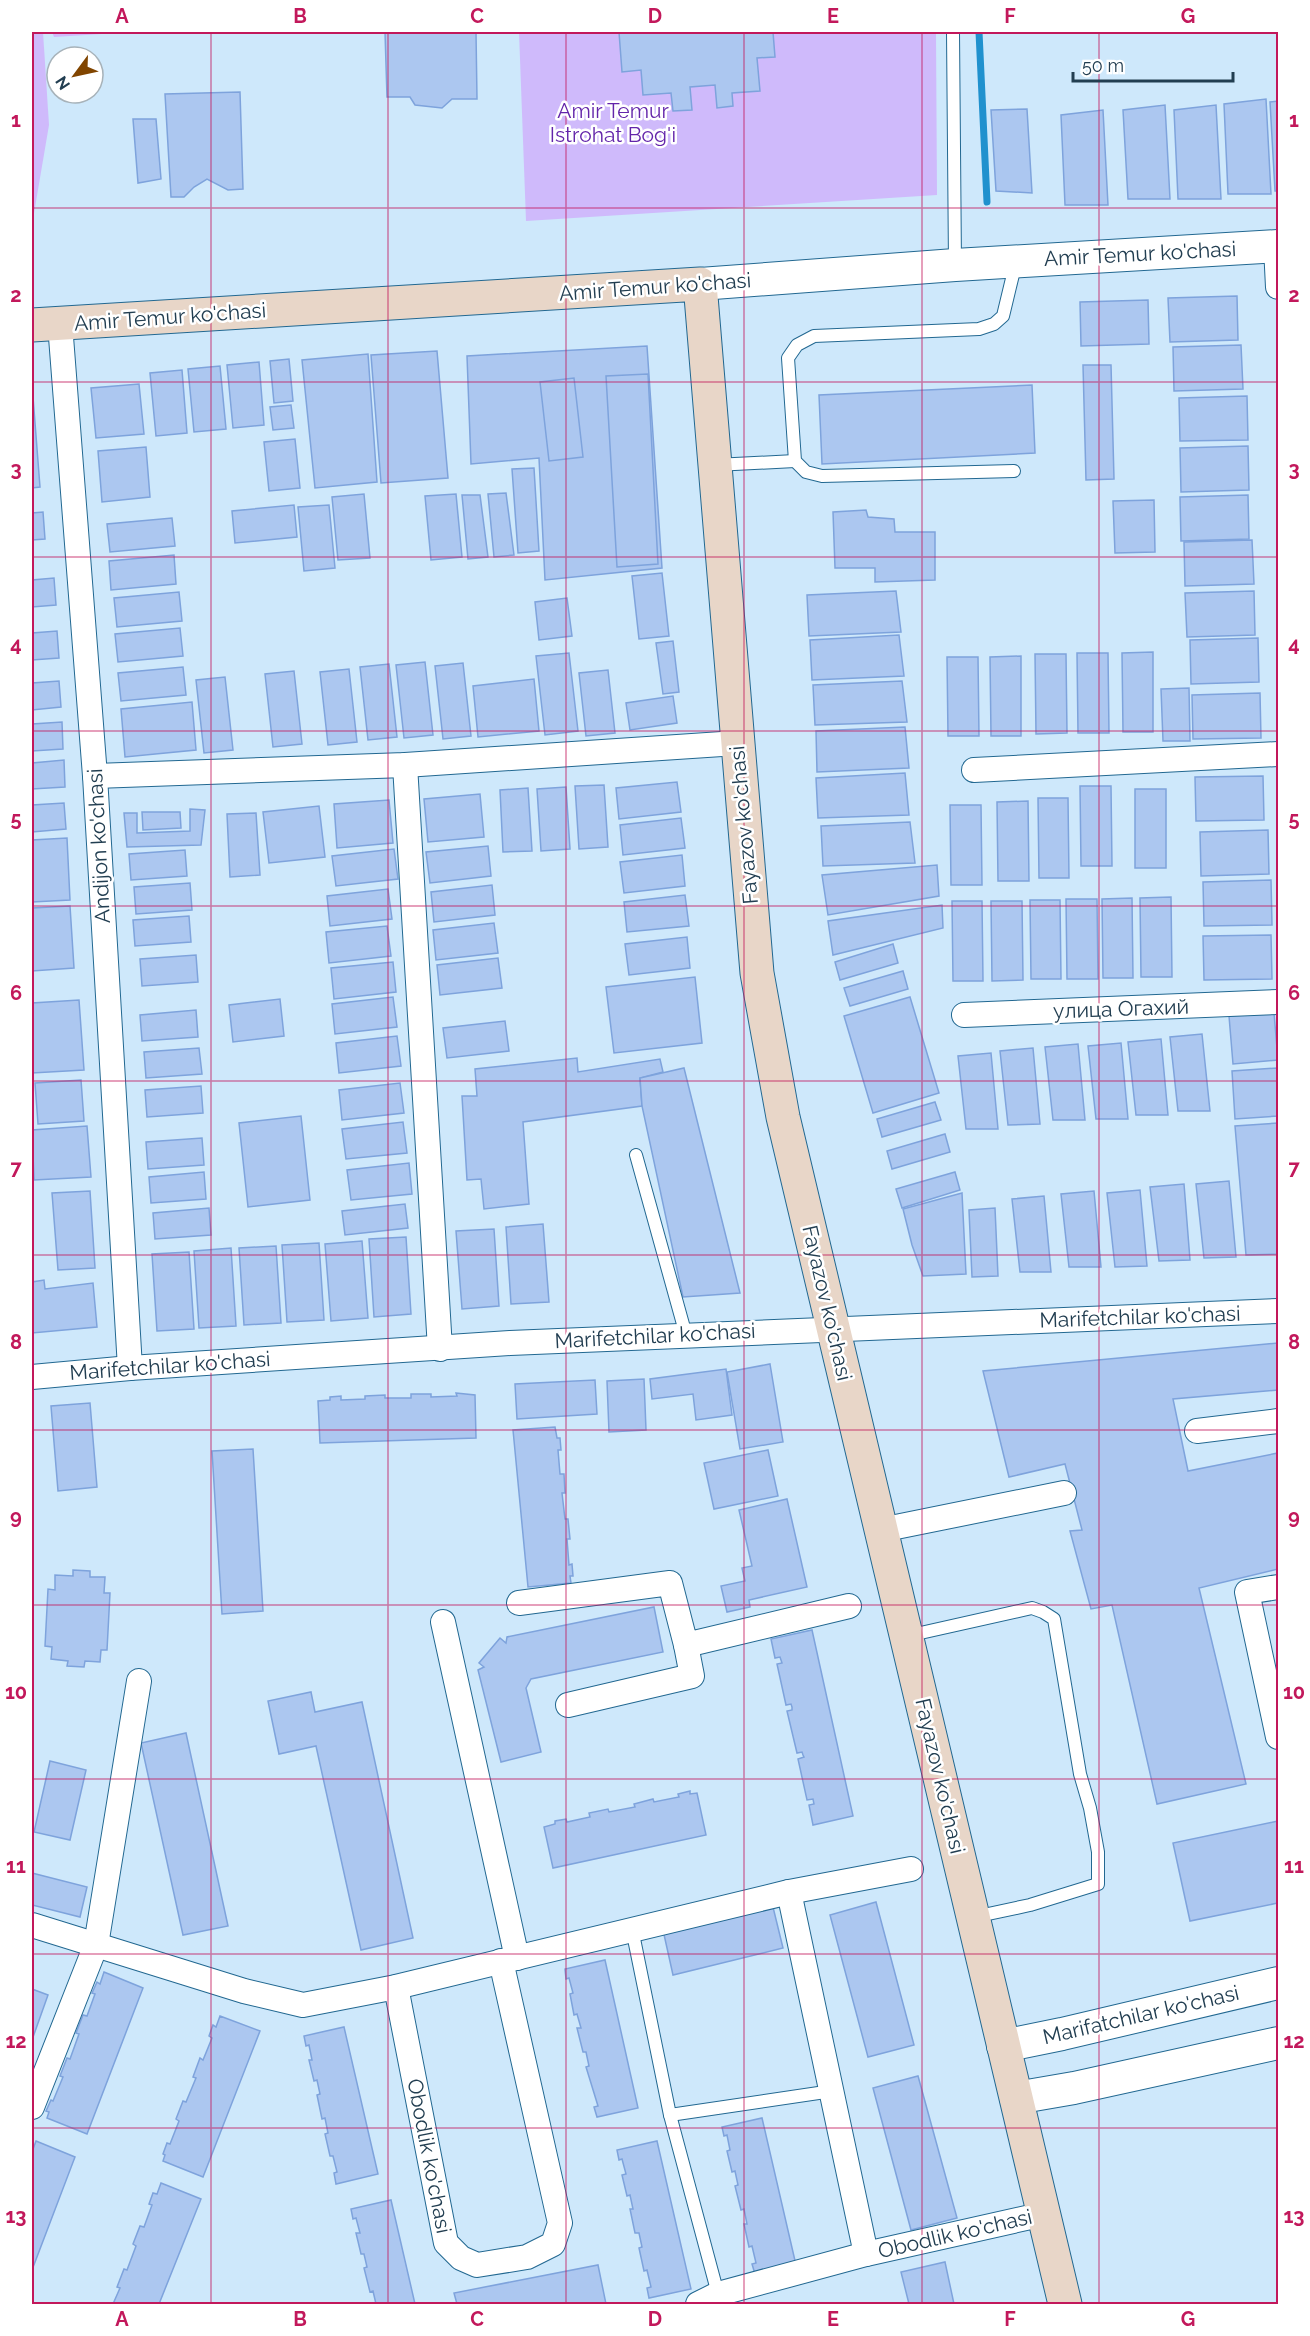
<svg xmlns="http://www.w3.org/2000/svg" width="1310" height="2336" font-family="Raleway,sans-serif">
<rect width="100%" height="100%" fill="#cee8fb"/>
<g fill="#cfbafb">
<path d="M32 32H43L49 125 32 225Z"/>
<path d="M52 32H133L54 37Z"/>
<path d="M519 32H936L937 195 526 221Z"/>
</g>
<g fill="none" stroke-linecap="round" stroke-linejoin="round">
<path stroke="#2091ce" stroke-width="7" d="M979 32 987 202"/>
</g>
<g fill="#acc7f0" stroke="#7ea3dc" stroke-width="1.5">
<path d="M385 32H476L477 99H452L442 108 415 105 410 97H387Z"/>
<path d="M619 32H773L775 57 757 58 760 91 732 93 733 106 717 108 715 85 690 87 692 110 673 111 671 93 643 95 641 70 622 72Z"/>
<path d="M240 92 243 189 228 190 207 179 194 187 184 197H171L165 94Z"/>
<path d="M1266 99 1271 194H1228L1224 104Z"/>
<path d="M1278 101V191H1275L1270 102Z"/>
<path d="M1165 105 1170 199H1128L1123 110Z"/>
<path d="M1216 105 1221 199H1178L1174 110Z"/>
<path d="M1027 109 1032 193 996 191 991 110Z"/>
<path d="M1103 110 1108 205H1065L1061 115Z"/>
<path d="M133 119H156L161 179 138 183Z"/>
<path d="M1237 296 1238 340 1170 342 1168 298Z"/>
<path d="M1148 300 1149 344 1081 346 1080 302Z"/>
<path d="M1241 345 1243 389 1174 391 1173 347Z"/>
<path d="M647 346 662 568 545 580 539 458 471 464 467 356Z"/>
<path d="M437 351 448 478 381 483 371 355Z"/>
<path d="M368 354 377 482 315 488 302 360Z"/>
<path d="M289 359 293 401 274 403 270 361Z"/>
<path d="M259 362 264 425 233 428 227 365Z"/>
<path d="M1083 365H1111L1114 479 1086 480Z"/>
<path d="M220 366 226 429 194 432 188 369Z"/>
<path d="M182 370 187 433 156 436 150 373Z"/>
<path d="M648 374 658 564 617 567 606 376Z"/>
<path d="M574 378 583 457 549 461 540 382Z"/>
<path d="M32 384 40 487 32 488Z"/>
<path d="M139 384 144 434 96 438 91 388Z"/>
<path d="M1032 385 1035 453 822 464 819 395Z"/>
<path d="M1247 396 1248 440 1180 441 1179 398Z"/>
<path d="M291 405 294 428 273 430 270 407Z"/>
<path d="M295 439 300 488 269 491 264 442Z"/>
<path d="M1248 446 1249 490 1181 492 1180 448Z"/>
<path d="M146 447 150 497 102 502 98 451Z"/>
<path d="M534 468 539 551 518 553 512 469Z"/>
<path d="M506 493 514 555 494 557 488 494Z"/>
<path d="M364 494 370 558 338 560 332 497Z"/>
<path d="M456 494 462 557 431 560 425 496Z"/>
<path d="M462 495H480L488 557 468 559Z"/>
<path d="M1248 495 1249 539 1181 541 1180 497Z"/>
<path d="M1154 500 1155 552 1115 553 1113 501Z"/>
<path d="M294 505 297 537 235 543 232 511Z"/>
<path d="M329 505 335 568 304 571 298 507Z"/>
<path d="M866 510 868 517 894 519 895 532H935V580L875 582V568H835L833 512Z"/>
<path d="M43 512 45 539 32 540V513Z"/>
<path d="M172 518 175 546 110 552 107 524Z"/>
<path d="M1252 540 1254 584 1185 586 1184 542Z"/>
<path d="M174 555 176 584 111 590 109 561Z"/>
<path d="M662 573 669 636 639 639 632 576Z"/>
<path d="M54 578 56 605 32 607V580Z"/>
<path d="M896 591 901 632 809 636 807 595Z"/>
<path d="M1254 591 1255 635 1187 637 1185 593Z"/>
<path d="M179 592 182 621 117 627 114 598Z"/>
<path d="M567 598 572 636 539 640 535 602Z"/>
<path d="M180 628 183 656 118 662 115 634Z"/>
<path d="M57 631 59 658 32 660V633Z"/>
<path d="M899 635 904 676 812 680 810 640Z"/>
<path d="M1258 638 1259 682 1191 684 1190 640Z"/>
<path d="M673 641 679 692 663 694 656 643Z"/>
<path d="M1153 652V732H1123L1122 653Z"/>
<path d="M569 653 578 731 545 735 536 656Z"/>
<path d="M1077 653H1108L1109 733H1078Z"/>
<path d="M1035 654H1066L1067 733 1036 734Z"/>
<path d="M1021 656V736H991L990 657Z"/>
<path d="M947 657H978L979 736H948Z"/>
<path d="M425 662 433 735 404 738 396 665Z"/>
<path d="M463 663 471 736 443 739 435 666Z"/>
<path d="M389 664 397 737 368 740 360 667Z"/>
<path d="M183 667 186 695 121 701 118 673Z"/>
<path d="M349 669 357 742 328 745 320 672Z"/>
<path d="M608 670 615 733 586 736 579 673Z"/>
<path d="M294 671 302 744 273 747 265 674Z"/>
<path d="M225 677 233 750 204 753 196 680Z"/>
<path d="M534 679 539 731 478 737 473 686Z"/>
<path d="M59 681 61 707 32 710V683Z"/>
<path d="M902 681 907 722 815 725 813 685Z"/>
<path d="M1189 688 1190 741H1163L1161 689Z"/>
<path d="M1260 693 1261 738 1193 739 1192 695Z"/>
<path d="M673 696 677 723 630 730 626 703Z"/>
<path d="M192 702 196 750 125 757 121 709Z"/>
<path d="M62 722 63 749 32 751V724Z"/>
<path d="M905 727 909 768 817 772 816 731Z"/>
<path d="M64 760 65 787 32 789V763Z"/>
<path d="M905 773 909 815 818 818 816 778Z"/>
<path d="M1263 776 1264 820 1196 821 1195 777Z"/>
<path d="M677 782 681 812 619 819 616 788Z"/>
<path d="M604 785 608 847 579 849 575 786Z"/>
<path d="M1080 786H1111L1112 866H1081Z"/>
<path d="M566 787 570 849 541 851 537 789Z"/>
<path d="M528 788 532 851 503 852 500 790Z"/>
<rect x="1135" y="789" width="31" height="79"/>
<path d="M480 794 484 837 428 842 424 799Z"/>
<path d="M1038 798H1068L1069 878H1039Z"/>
<path d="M389 800 393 843 337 848 334 804Z"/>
<path d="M1028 801 1029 881H998L997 802Z"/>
<path d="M64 803 66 829 32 832V805Z"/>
<path d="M950 805H981L982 885H951Z"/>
<path d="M319 806 325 857 269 863 263 812Z"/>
<path d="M190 809 205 810 201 845 127 847 124 813H137V833L190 831Z"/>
<path d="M142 812H180L181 828 143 830Z"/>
<path d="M256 813 260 875 230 877 227 814Z"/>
<path d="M681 818 685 848 623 855 620 825Z"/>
<path d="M910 822 915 863 823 866 821 826Z"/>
<path d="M1268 830 1269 874 1201 876 1200 832Z"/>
<path d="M67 838 70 900 32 902V840Z"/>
<path d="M488 846 491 876 430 883 426 852Z"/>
<path d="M394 849 398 879 336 886 332 856Z"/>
<path d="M185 850 187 876 131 880 129 854Z"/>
<path d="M682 855 685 886 624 893 620 862Z"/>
<path d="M937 865 939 896 828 915 822 875Z"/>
<path d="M1271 880 1272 925 1204 926 1203 882Z"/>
<path d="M190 883 192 910 136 914 134 887Z"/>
<path d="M492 885 495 915 434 922 431 892Z"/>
<path d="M388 889 392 919 330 926 327 896Z"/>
<path d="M685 895 689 926 627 932 624 902Z"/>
<path d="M1171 897 1172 977H1141L1140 898Z"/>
<path d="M1132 898 1133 978H1103L1102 899Z"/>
<path d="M1066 899H1097L1098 979H1067Z"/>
<path d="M1030 900H1060L1061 979H1031Z"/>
<path d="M952 901H982L983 981H953Z"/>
<path d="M991 901H1022L1023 980 992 981Z"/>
<path d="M942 905 943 928 833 955 828 921Z"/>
<path d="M70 906 74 968 32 971V908Z"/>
<path d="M189 916 191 942 135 946 133 920Z"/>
<path d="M494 923 498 953 436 960 433 930Z"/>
<path d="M387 926 391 956 329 963 326 932Z"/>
<path d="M1271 935 1272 979 1204 980 1203 936Z"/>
<path d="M687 937 690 968 629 975 625 944Z"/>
<path d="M893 944 898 963 840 980 835 962Z"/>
<path d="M196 955 198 982 142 986 140 959Z"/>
<path d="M498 958 502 988 440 995 437 965Z"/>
<path d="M393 962 396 992 334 999 331 968Z"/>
<path d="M903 971 908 989 850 1006 844 988Z"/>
<path d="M695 977 702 1043 614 1053 606 987Z"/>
<path d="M393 997 397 1027 335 1034 332 1004Z"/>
<path d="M910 997 939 1093 873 1113 844 1016Z"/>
<path d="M280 999 284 1036 233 1042 229 1005Z"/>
<path d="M79 1000 84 1070 32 1073V1003Z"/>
<path d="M196 1010 198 1037 142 1041 140 1015Z"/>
<path d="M1274 1013 1278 1060 1233 1064 1229 1016Z"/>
<path d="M505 1021 509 1051 447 1058 443 1028Z"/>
<path d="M1202 1034 1210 1111H1178L1170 1037Z"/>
<path d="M397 1036 401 1066 339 1073 336 1043Z"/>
<path d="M1161 1039 1168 1115H1136L1128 1042Z"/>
<path d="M1121 1043 1128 1119H1096L1088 1046Z"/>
<path d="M1078 1044 1085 1120H1053L1045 1047Z"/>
<path d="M199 1048 202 1074 146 1078 144 1052Z"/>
<path d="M1033 1048 1040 1124 1008 1125 1000 1051Z"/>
<path d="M991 1053 998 1129H966L958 1056Z"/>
<path d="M577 1058 578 1072 660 1059 663 1072 640 1078 642 1106 523 1122 529 1204 484 1209 481 1179 467 1180 462 1096H477L475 1069Z"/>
<path d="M684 1068 740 1293 683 1297 642 1106 640 1078Z"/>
<path d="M1277 1068 1278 1116 1235 1119 1232 1071Z"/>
<path d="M81 1080 84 1121 38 1124 35 1083Z"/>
<path d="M400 1083 404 1113 342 1120 339 1090Z"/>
<path d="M201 1086 203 1113 147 1117 145 1090Z"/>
<path d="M935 1102 941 1120 882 1137 877 1119Z"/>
<path d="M301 1116 310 1200 248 1207 239 1123Z"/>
<path d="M403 1122 407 1153 346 1159 342 1129Z"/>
<path d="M1278 1123V1254L1246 1255 1235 1126Z"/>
<path d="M87 1126 91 1177 34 1180 32 1130Z"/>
<path d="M945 1134 950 1152 892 1169 887 1151Z"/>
<path d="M202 1138 204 1165 148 1169 146 1142Z"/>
<path d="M409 1163 412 1194 351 1200 347 1170Z"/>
<path d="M204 1172 206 1199 151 1203 149 1177Z"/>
<path d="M955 1172 960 1190 902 1208 896 1189Z"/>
<path d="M1229 1181 1236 1257 1204 1258 1196 1184Z"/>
<path d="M1184 1184 1190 1260 1159 1261 1150 1187Z"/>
<path d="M1140 1190 1147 1266 1115 1267 1107 1193Z"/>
<path d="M90 1191 95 1268 58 1270 52 1193Z"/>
<path d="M1094 1191 1101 1267H1069L1061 1194Z"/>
<path d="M962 1193 966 1274 923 1276 912 1245 903 1209Z"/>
<path d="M1044 1196 1051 1272H1020L1012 1199Z"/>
<path d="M405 1204 408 1228 345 1235 342 1211Z"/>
<path d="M209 1208 211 1235 155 1239 153 1213Z"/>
<path d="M995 1208 998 1276 972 1277 969 1210Z"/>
<path d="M543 1224 549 1302 511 1304 506 1227Z"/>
<path d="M494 1229 499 1306 462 1309 456 1231Z"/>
<path d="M406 1237 411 1314 374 1317 369 1239Z"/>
<path d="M362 1241 368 1318 331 1321 325 1244Z"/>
<path d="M319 1243 324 1320 287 1322 282 1245Z"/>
<path d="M276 1246 281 1323 244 1325 239 1248Z"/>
<path d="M231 1248 236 1326 199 1328 194 1251Z"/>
<path d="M189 1252 194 1329 157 1331 152 1254Z"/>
<path d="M44 1280 45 1289 93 1283 97 1327 32 1333V1282Z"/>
<path d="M1278 1343V1390L1173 1399 1188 1471 1278 1453V1569L1199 1588 1246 1784 1157 1804 1112 1605 1091 1609 1070 1531 1082 1530 1065 1464 1009 1477 983 1371Z"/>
<path d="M770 1364 783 1442 740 1449 727 1372Z"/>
<path d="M726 1369 732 1415 696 1420 693 1394 652 1399 650 1379Z"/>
<path d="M644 1379 646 1430 609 1432 607 1381Z"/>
<path d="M595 1380 597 1414 517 1419 515 1384Z"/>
<path d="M456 1393 475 1395 476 1438 320 1443 318 1401 330 1400V1397L341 1396V1400L365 1399V1396L385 1395V1398H411V1394H431V1397L457 1396Z"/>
<path d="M90 1403 97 1487 58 1491 51 1406Z"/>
<path d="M555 1427 557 1438H560L561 1450H558L560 1474H564L565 1493H562L565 1519H568L570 1539H567L569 1565 572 1564 573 1576H570L571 1583 528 1587 513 1430Z"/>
<path d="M253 1449 263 1611 222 1614 212 1451Z"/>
<path d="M768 1450 778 1496 714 1509 704 1463Z"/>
<path d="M787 1499 807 1587 749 1600 750 1607 727 1612 721 1586 745 1581 742 1568 752 1566 739 1510Z"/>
<path d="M73 1570 90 1571V1577H105L104 1593H110L107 1650H101L100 1662 85 1661 84 1667 67 1666 68 1661 51 1659 52 1647 45 1646 48 1589 55 1590V1575L73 1576Z"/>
<path d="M654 1607 663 1652 531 1679 526 1688 541 1752 501 1762 478 1670 484 1667 479 1663 500 1638 506 1643 507 1637Z"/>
<path d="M812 1630 853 1816 813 1825 809 1805 814 1804 813 1799 807 1800 798 1759 804 1757 803 1755 802 1752 797 1753 787 1711 792 1710V1707L791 1704 786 1705 777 1664 782 1663 780 1657 775 1658 771 1639Z"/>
<path d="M311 1692 315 1712 362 1702 413 1938 361 1950 316 1746 279 1754 268 1701Z"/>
<path d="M186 1733 228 1926 183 1935 141 1743Z"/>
<path d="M50 1761 86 1770 70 1840 34 1832Z"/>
<path d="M690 1791V1794L697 1793 706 1835 553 1868 544 1827 555 1824V1821L566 1819 567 1822 590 1817 589 1813 608 1809 609 1812 635 1807 634 1804 653 1799 654 1802 679 1797 678 1794Z"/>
<path d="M1278 1821V1903L1190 1921 1173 1843Z"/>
<path d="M32 1873 87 1887 80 1917 32 1905Z"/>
<path d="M876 1902 914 2045 868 2057 830 1915Z"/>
<path d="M772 1903 783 1948 673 1975 663 1930Z"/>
<path d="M605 1960 638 2108 597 2117 594 2107 598 2106 586 2067 589 2066 586 2052H583L577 2028H581L577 2014 574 2015 570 1994 573 1993 569 1978 566 1979 565 1969Z"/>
<path d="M104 1972 143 1988 87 2134 47 2118 49 2112 46 2111 51 2100 53 2101 63 2077 60 2076 67 2058 70 2059 79 2034 76 2033 83 2015 87 2016 95 1994 92 1993 97 1982 100 1984Z"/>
<path d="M32 1989 48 1995 32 2040Z"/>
<path d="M220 2016 260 2031 203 2177 163 2161 165 2155 163 2154 167 2143 170 2144 179 2121 176 2119 183 2101 186 2102 196 2078 193 2077 200 2058 203 2060 212 2038 209 2036 213 2025 216 2027Z"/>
<path d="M344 2027 378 2174 336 2184 334 2173 337 2172 333 2156H330L325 2134 328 2133 325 2118 322 2119 317 2095 320 2094 317 2080 314 2081 309 2060H312L309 2045 306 2046 304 2036Z"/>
<path d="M918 2076 957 2218 911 2230 873 2088Z"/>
<path d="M762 2118 796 2265 755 2274 752 2264 756 2263 752 2246 749 2247 744 2224H747L744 2209 741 2210 735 2186 738 2185 735 2171 732 2172 727 2151 730 2150 727 2135 724 2136 722 2127Z"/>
<path d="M36 2141 75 2157 32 2270V2152Z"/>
<path d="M657 2141 691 2289 649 2298 647 2288 651 2287 647 2270 644 2271 639 2248 642 2247 639 2233H635L630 2209H633L630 2195 627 2196 622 2175 626 2174 622 2159 619 2160 617 2150Z"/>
<path d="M161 2183 201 2199 159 2304H113L120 2288 117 2287 124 2269 127 2270 136 2246 133 2244 140 2226 144 2227 152 2205 149 2204 153 2193 157 2194Z"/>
<path d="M391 2200 415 2304H376L373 2291 370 2292 364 2268 367 2267 364 2254H361L356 2233H360L356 2218 353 2219 351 2209Z"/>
<path d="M945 2262 954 2304H909L901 2272Z"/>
<path d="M598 2265 606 2304H457L454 2293Z"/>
</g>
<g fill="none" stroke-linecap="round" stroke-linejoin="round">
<g stroke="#226891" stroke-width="14">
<g id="service">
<path d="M953 32 955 264"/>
<path d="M715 465 795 461"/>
<path d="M1014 471 822 476 806 472 795 461 788 358 797 345 814 336 979 329 994 324 1003 316 1016 262"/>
<path d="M636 1155 686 1335"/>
<path d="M907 1636 1032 1608 1043 1612 1054 1619 1080 1774 1090 1808 1098 1852V1884L1030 1905 974 1917"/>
<path d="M632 1929 670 2115 832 2091"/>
<path d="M670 2115 718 2294"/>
</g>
</g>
<g stroke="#226891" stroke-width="26">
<g id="minor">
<path d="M1276 247 1278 287"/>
<path d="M60 324 95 776 130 1368"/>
<path d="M405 765 440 1349"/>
<path d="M974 770 1278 754"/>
<path d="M95 776 405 765 737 743"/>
<path d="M964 1015 1278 1002"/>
<path d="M32 1377 130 1368 510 1343 1278 1311"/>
<path d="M1197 1431 1278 1421"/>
<path d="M881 1530 1064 1493"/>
<path d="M1278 1587 1247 1592 1278 1737"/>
<path d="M519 1603 670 1583 686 1645 849 1606"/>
<path d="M443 1622 517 1958"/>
<path d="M568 1705 692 1676 686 1645"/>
<path d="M789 1892 866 2254"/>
<path d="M32 1925 244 1991 303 2005 396 1987 789 1892 911 1869"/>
<path d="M396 1987 446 2243 461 2258 477 2265 527 2257 553 2244 560 2223 501 1961"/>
<path d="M32 2107 96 1945 139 1681"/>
<path d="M698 2304 718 2294 866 2254 1044 2214"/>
</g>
</g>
<g stroke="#226891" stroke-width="34">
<g id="tertiary">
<path d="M700 284 955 265 1278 246"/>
<path d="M1003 2046 1062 2034 1278 1983"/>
<path d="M1016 2098 1074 2088 1278 2043"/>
</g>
</g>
<g stroke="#226891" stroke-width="35">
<path id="secondary" d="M32 325 700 284 757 973 783 1117 1065 2304"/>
</g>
<use href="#service" stroke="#fff" stroke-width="12"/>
<use href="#minor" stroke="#fff" stroke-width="24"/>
<use href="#tertiary" stroke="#fff" stroke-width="32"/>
<use href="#secondary" stroke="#e8d6c8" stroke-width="33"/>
</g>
<path fill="none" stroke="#c2185b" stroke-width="1.5" stroke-opacity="0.55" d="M211 32V2304M388 32V2304M566 32V2304M744 32V2304M922 32V2304M1099 32V2304M32 208H1278M32 382H1278M32 557H1278M32 731H1278M32 906H1278M32 1081H1278M32 1255H1278M32 1430H1278M32 1605H1278M32 1779H1278M32 1954H1278M32 2128H1278"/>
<g text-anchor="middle" stroke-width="5" stroke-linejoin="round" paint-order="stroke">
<g font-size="21" fill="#6325aa" stroke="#fff">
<text x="613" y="118">Amir Temur<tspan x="613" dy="24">Istrohat Bog'i</tspan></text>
</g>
<g font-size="21" fill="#223e51" stroke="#fff">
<text transform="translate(1140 254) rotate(-3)" y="7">Amir Temur ko'chasi</text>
<text transform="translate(655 287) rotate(-4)" y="7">Amir Temur ko'chasi</text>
<text transform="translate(170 317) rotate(-4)" y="7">Amir Temur ko'chasi</text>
<text transform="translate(744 825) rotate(-95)" y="7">Fayazov ko'chasi</text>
<text transform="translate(99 846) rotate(-93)" y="7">Andijon ko'chasi</text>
<text transform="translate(1121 1009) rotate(-2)" y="7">улица Огахий</text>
<text transform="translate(827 1303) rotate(77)" y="7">Fayazov ko'chasi</text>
<text transform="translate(1140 1317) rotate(-2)" y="7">Marifetchilar ko'chasi</text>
<text transform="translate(655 1336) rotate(-3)" y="7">Marifetchilar ko'chasi</text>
<text transform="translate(170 1366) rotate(-4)" y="7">Marifetchilar ko'chasi</text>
<text transform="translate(940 1776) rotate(77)" y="7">Fayazov ko'chasi</text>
<text transform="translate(1141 2015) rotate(-13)" y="7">Marifatchilar ko'chasi</text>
<text transform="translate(429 2156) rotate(79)" y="7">Obodlik ko'chasi</text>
<text transform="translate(955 2234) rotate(-13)" y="7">Obodlik ko'chasi</text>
</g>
</g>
<rect width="1310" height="2336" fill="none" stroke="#ffffff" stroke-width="66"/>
<g transform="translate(75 75) rotate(237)"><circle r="28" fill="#ffffff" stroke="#a7b2b9" stroke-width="1.5"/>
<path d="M0-4.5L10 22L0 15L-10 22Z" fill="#814500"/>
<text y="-9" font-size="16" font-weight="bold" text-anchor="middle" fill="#223e51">N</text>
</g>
<path d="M1073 72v9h160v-9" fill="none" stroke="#223e51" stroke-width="3"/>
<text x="1082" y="72" font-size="18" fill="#223e51" stroke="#ffffff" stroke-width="4.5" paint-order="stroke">50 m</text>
<rect x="33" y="33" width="1244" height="2270" fill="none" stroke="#c2185b" stroke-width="2"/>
<g font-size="20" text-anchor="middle" font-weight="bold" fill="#c2185b">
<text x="122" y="23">A</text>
<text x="300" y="23">B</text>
<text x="477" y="23">C</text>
<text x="655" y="23">D</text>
<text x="833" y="23">E</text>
<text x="1010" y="23">F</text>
<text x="1188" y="23">G</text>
<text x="16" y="127">1</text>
<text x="1294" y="127">1</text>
<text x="16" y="302">2</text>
<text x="1294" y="302">2</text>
<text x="16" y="476">3</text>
<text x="1294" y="476">3</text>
<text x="16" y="651">4</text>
<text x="1294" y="651">4</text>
<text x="16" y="826">5</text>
<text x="1294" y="826">5</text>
<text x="16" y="1000">6</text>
<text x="1294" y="1000">6</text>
<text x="16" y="1175">7</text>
<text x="1294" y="1175">7</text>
<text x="16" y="1349">8</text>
<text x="1294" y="1349">8</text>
<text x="16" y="1524">9</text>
<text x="1294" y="1524">9</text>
<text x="16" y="1699">10</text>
<text x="1294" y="1699">10</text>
<text x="16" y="1873">11</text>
<text x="1294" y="1873">11</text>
<text x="16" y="2048">12</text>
<text x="1294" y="2048">12</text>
<text x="16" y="2223">13</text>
<text x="1294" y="2223">13</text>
<text x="122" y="2326">A</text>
<text x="300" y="2326">B</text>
<text x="477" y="2326">C</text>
<text x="655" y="2326">D</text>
<text x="833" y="2326">E</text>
<text x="1010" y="2326">F</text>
<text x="1188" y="2326">G</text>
</g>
</svg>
